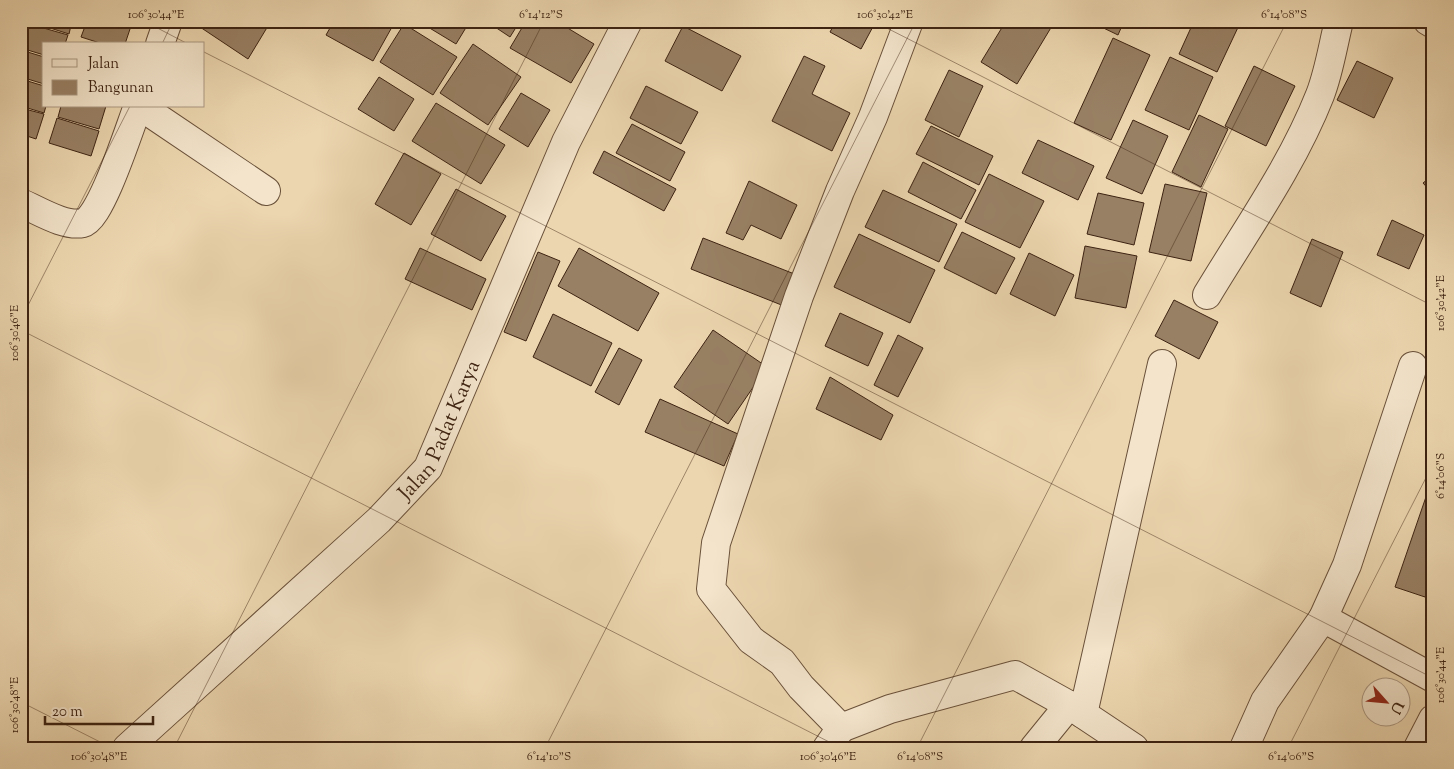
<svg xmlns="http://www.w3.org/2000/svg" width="1454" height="769" font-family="'Sorts Mill Goudy',serif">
<rect width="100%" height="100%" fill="#ecd6af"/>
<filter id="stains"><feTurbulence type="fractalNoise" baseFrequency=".004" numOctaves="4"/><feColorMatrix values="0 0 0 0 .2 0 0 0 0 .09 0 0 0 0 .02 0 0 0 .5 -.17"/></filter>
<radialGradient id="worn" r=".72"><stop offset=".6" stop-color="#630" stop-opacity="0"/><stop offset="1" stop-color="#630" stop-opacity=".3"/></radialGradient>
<g fill="#988064" stroke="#3d2312">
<path d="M28 21H72L69 34Z"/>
<path d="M87 21H116L131 26 125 44H103L81 37Z"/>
<path d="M204 21H271L248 59 200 27Z"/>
<path d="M334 21H383L392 27 373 61 326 35Z"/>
<path d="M418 21H470L456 44Z"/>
<path d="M486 21H520L510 37Z"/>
<path d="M526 21H556L594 44 571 83 510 48Z"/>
<path d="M836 21H876L861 49 830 32Z"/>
<path d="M1006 21H1055L1017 84 981 62Z"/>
<path d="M1089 21H1124L1118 35Z"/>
<path d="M1194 21H1241L1217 72 1179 54Z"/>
<path d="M26 23 68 35 65 44H44V55L21 48V38Z"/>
<path d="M404 24 457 57 433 95 380 62Z"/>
<path d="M683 26 741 56 722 91 665 61Z"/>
<path d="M1113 38 1150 55 1111 140 1074 123Z"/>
<path d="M473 44 521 77 488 125 440 93Z"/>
<path d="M21 50 44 57V84L21 77Z"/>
<path d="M804 56 825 66 812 94 850 113 832 151 772 121Z"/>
<path d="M1170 57 1213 77 1189 130 1145 110Z"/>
<path d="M1357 61 1393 78 1374 118 1337 100Z"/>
<path d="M1254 66 1295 86 1266 146 1225 126Z"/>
<path d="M949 70 983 86 959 137 925 120Z"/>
<path d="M379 77 414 99 394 131 358 109Z"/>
<path d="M21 79 44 86V106H46L44 113 21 106Z"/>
<path d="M646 86 698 112 681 144 630 118Z"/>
<path d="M521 93 550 110 528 147 499 129Z"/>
<path d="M436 103 505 145 481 184 412 141Z"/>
<path d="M61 106H106L99 129 58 117Z"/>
<path d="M21 108 44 114 36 139 21 134Z"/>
<path d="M1199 115 1228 129 1201 187 1172 172Z"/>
<path d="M57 118 99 131 91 156 49 143Z"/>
<path d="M1133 120 1168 136 1142 194 1106 178Z"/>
<path d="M632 124 685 152 670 181 616 153Z"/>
<path d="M931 126 993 156 979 185 916 154Z"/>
<path d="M1038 140 1094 166 1078 200 1022 173Z"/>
<path d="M604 151 676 189 664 211 593 173Z"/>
<path d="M404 153 441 174 411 225 375 204Z"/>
<path d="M923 162 976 190 961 219 908 192Z"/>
<path d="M989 174 1044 201 1020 248 965 222Z"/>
<path d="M1433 175V194L1423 183Z"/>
<path d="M749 181 797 205 781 239 751 225 743 240 726 233Z"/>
<path d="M1165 184 1207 193 1191 261 1149 252Z"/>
<path d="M456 189 506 216 481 261 431 234Z"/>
<path d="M883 190 957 224 939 262 865 227Z"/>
<path d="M1098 193 1144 203 1134 245 1087 234Z"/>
<path d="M21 217 29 219 21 244Z"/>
<path d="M1392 220 1424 235 1409 269 1377 255Z"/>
<path d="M962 232 1015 258 996 294 944 268Z"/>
<path d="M859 234 935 270 910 323 834 287Z"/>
<path d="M703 238 797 275 784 306 691 269Z"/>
<path d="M1312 239 1343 252 1321 307 1290 293Z"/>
<path d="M1085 246 1137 256 1126 308 1075 298Z"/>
<path d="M420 248 486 279 472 310 405 279Z"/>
<path d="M579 248 659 293 638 331 558 286Z"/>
<path d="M538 252 560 261 526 341 504 332Z"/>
<path d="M1029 253 1074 275 1055 316 1010 294Z"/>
<path d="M1174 300 1218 322 1199 359 1155 336Z"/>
<path d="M840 313 883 333 868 366 825 346Z"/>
<path d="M553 314 612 343 591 386 533 357Z"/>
<path d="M713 330 767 367 728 424 674 387Z"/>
<path d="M898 335 923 348 898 397 874 385Z"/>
<path d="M619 348 642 360 619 405 595 392Z"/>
<path d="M830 377 893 415 881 440 816 409Z"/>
<path d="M660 399 738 434 724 466 645 432Z"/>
<path d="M1428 491 1433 493V574L1425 597 1395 587Z"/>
</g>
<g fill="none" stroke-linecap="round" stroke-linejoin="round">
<g stroke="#695039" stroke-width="30">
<g id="minor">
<path d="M1428 21 1433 24"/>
<path d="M160 44 168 21"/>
<path d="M140 106 266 191"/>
<path d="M21 203C38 210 64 227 83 223 101 219 130 126 138 106"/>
<path d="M1207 295C1246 230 1292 166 1320 95 1329 72 1333 45 1339 21"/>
<path d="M1323 618 1347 565 1413 366"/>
<path d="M1083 714 1134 748"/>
<path d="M841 728 890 709 1015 675 1069 705"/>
<path id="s1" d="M127 748 379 520 428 468 566 142 628 21"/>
<path d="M827 748 841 728 801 687 782 662 751 640 711 589 716 543 799 296 840 191 873 117 909 21"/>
<path d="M1034 748 1069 705 1083 714 1162 364"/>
<path d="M1244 748 1265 701 1323 618 1433 678"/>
<path d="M1418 748 1433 719"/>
</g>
</g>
<use href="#minor" stroke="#f3e4cb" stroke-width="28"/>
</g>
<path fill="none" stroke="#3d2312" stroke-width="1" stroke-opacity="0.45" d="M144 21 188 44M873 21 1433 306M162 44 173 21M204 52 1433 678M21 319 130 106M21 330 841 748M21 702 112 748M174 748 544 21M545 748 916 21M917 748 1287 21M1288 748 1433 464"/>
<g text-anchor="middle" stroke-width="4.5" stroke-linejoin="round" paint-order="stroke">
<g font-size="21" fill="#3d2312" stroke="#f3e4cb">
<text dy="7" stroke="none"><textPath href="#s1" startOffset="450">Jalan Padat Karya</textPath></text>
</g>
</g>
<rect width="1454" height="769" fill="none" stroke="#ecd6af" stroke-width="55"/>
<rect x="42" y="42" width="162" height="65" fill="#f3e4cb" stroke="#aa9781"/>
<rect x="52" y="59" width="25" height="8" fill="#f3e4cb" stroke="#aa9781"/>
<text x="88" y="68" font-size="15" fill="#3d2312">Jalan</text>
<rect x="52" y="80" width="25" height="15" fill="#988064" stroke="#aa9781"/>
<text x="88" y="92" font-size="15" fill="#3d2312">Bangunan</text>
<g transform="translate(1386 702) rotate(117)"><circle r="24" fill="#f3e4cb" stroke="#aa9781"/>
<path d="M0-4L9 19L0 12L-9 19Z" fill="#8f2418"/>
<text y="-8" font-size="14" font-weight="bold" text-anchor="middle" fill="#3d2312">U</text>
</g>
<path d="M45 716v8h108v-8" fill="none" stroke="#3d2312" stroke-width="2.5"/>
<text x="52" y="716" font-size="15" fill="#3d2312" stroke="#f3e4cb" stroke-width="4" paint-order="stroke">20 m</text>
<rect x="28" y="28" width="1398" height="714" fill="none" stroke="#3d2312" stroke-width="2"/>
<g font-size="12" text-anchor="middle" fill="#3d2312">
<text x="156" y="18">106°30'44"E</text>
<text x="541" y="18">6°14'12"S</text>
<text x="885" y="18">106°30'42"E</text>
<text x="1284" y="18">6°14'08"S</text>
<text transform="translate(1440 303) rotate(-90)" y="4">106°30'42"E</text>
<text transform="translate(14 333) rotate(-90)" y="4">106°30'46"E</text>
<text transform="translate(1440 476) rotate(-90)" y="4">6°14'06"S</text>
<text transform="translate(1440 675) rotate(-90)" y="4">106°30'44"E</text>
<text transform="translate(14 705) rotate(-90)" y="4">106°30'48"E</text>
<text x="99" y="760">106°30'48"E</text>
<text x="549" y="760">6°14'10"S</text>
<text x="828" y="760">106°30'46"E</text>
<text x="920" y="760">6°14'08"S</text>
<text x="1291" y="760">6°14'06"S</text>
</g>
<rect width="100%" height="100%" filter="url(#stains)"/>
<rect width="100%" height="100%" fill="url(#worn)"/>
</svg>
